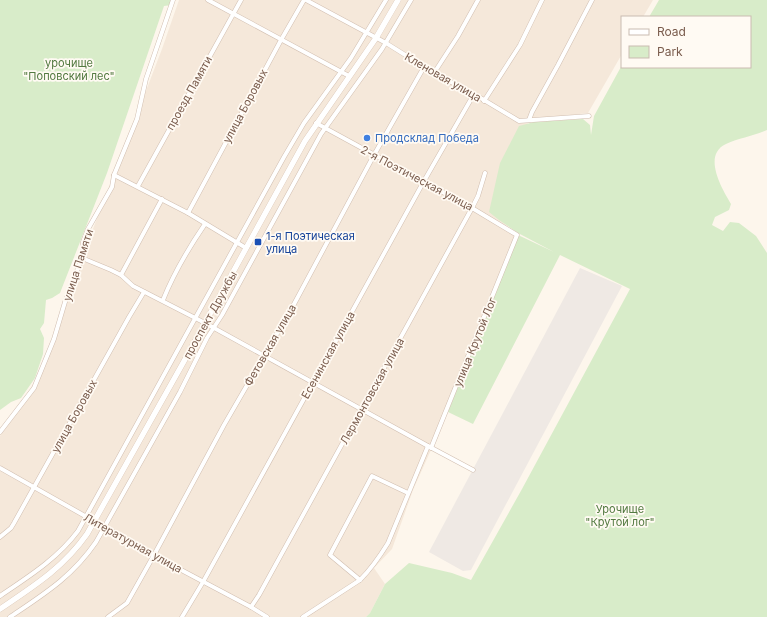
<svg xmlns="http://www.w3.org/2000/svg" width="767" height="617" font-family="Inter,sans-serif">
<rect width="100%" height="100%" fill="#fdf6ec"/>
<path fill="#f5e8da" d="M179 0H653L643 17H622V54L588 113 530 120 507 156 493 213 517 235 448 412 413 490 392 549 374 568 385 584 370 613 366 617H0V436L46 364 83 255 162 49Z"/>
<path fill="#efe9e4" d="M580 268 622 286 471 570 463 571 429 552Z"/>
<g fill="#d8ecc9">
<path d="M0 0H174L172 5 164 6 107 173 60 293 52 298 46 300 44 323 40 329 44 338 43 354 35 378 21 398 11 402 0 410Z"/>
<path d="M659 0H767V130C754 136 739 138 726 144 702 155 722 189 731 204L729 210 715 217 712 225 723 231 730 222 739 223 756 236 767 253V617H366L370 613 385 584 409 563 452 573 471 580 522 489 630 289 560 255 473 424 448 412 518 235 554 252 518 233 499 220 489 212 500 163 519 126 534 122 583 119 590 125 591 135 594 116 622 65V67H750V17H649Z"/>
</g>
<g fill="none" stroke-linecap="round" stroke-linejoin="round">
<g stroke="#d1beb0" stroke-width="5">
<g id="street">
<path d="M208 0 349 76"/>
<path d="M306 0 386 43 434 73 474 94 519 121 589 116"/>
<path d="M434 73 458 36 478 0"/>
<path d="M484 101 520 45 542 0"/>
<path d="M529 120 532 112 558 65 592 0"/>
<path d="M316 123 472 208 517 235 431 448"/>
<path d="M114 175 188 213 246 248"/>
<path d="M138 186 241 0"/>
<path d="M188 213 281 40 304 0"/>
<path d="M82 258 111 270 121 275 133 286 205 323 428 446 473 470"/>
<path d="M121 275 162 199"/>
<path d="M163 300C173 275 190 246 205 224"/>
<path d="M0 432 34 388 54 339 65 302 82 258 83 242 88 229 112 187 114 175 137 119 146 79 173 0"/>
<path d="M0 468 170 564 251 607 267 617"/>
<path d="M0 537 11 528 14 523 129 317 144 292"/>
<path d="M360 580 330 555 372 476 408 493"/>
<path d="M0 596C28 577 57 559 78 531L284 157 304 123 351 58 386 0"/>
<path d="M251 607 259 595 472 208 478 196 485 173"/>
<path d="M10 617C44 594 72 577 96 542L180 392 207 338 222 315 321 134 382 49 411 0"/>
<path d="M108 617 127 603 154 555 224 425 293 306 374 155 424 67"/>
<path d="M182 617 203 582 424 181 474 94"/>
<path d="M303 617 360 580C371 569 380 556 388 543L428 446"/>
</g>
</g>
<g stroke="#d6c0b0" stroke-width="6">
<path id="secondary" d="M0 609C34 586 63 568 87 534L183 363 305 141 376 38 398 0"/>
</g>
<use href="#street" stroke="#fff" stroke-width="4"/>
<use href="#secondary" stroke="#fff" stroke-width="5.5"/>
</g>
<circle fill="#3f7fe0" stroke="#fffaf3" stroke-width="1.5" cx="367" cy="138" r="4"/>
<rect fill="#1a4fb4" stroke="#fffaf3" stroke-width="1.5" x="254" y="238" width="8" height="8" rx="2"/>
<g text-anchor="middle" stroke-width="3.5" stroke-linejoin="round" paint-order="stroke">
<g font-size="11" fill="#537a41" stroke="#fffaf3">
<text x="69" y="67">урочище<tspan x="69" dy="13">"Поповский лес"</tspan></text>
<text x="620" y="513">Урочище<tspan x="620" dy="13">"Крутой лог"</tspan></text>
</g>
<g font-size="11" fill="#7a5c4d" stroke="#fffaf3">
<text transform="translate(443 77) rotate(30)" y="4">Кленовая улица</text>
<text transform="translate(189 93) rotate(-61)" y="4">проезд Памяти</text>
<text transform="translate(245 106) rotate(-62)" y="4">улица Боровых</text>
<text transform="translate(417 178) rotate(28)" y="4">2-я Поэтическая улица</text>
<text transform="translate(78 265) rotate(-72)" y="4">улица Памяти</text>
<text transform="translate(210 315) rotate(-61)" y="4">проспект Дружбы</text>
<text transform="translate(475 342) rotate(-68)" y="4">улица Крутой Лог</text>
<text transform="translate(270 345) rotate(-60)" y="4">Фетовская улица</text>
<text transform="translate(328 355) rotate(-61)" y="4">Есенинская улица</text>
<text transform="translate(372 391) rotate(-61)" y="4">Лермонтовская улица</text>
<text transform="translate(74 416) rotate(-61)" y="4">улица Боровых</text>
<text transform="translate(133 543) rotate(29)" y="4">Литературная улица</text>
</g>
<g font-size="11" fill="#366cbe" stroke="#fffaf3" text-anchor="start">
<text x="375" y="142">Продсклад Победа</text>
</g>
<g font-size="11" fill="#164399" stroke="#fffaf3" text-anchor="start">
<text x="266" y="240">1-я Поэтическая<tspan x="266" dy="13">улица</tspan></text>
</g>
</g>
<rect x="621" y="16" width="130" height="52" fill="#fffaf3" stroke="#cabbb1"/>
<rect x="629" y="29" width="20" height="6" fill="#ffffff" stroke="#cabbb1"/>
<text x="657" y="36" font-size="12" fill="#7a5c4d">Road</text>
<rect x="629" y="46" width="20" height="12" fill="#d8ecc9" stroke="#cabbb1"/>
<text x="657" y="56" font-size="12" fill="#7a5c4d">Park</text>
</svg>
